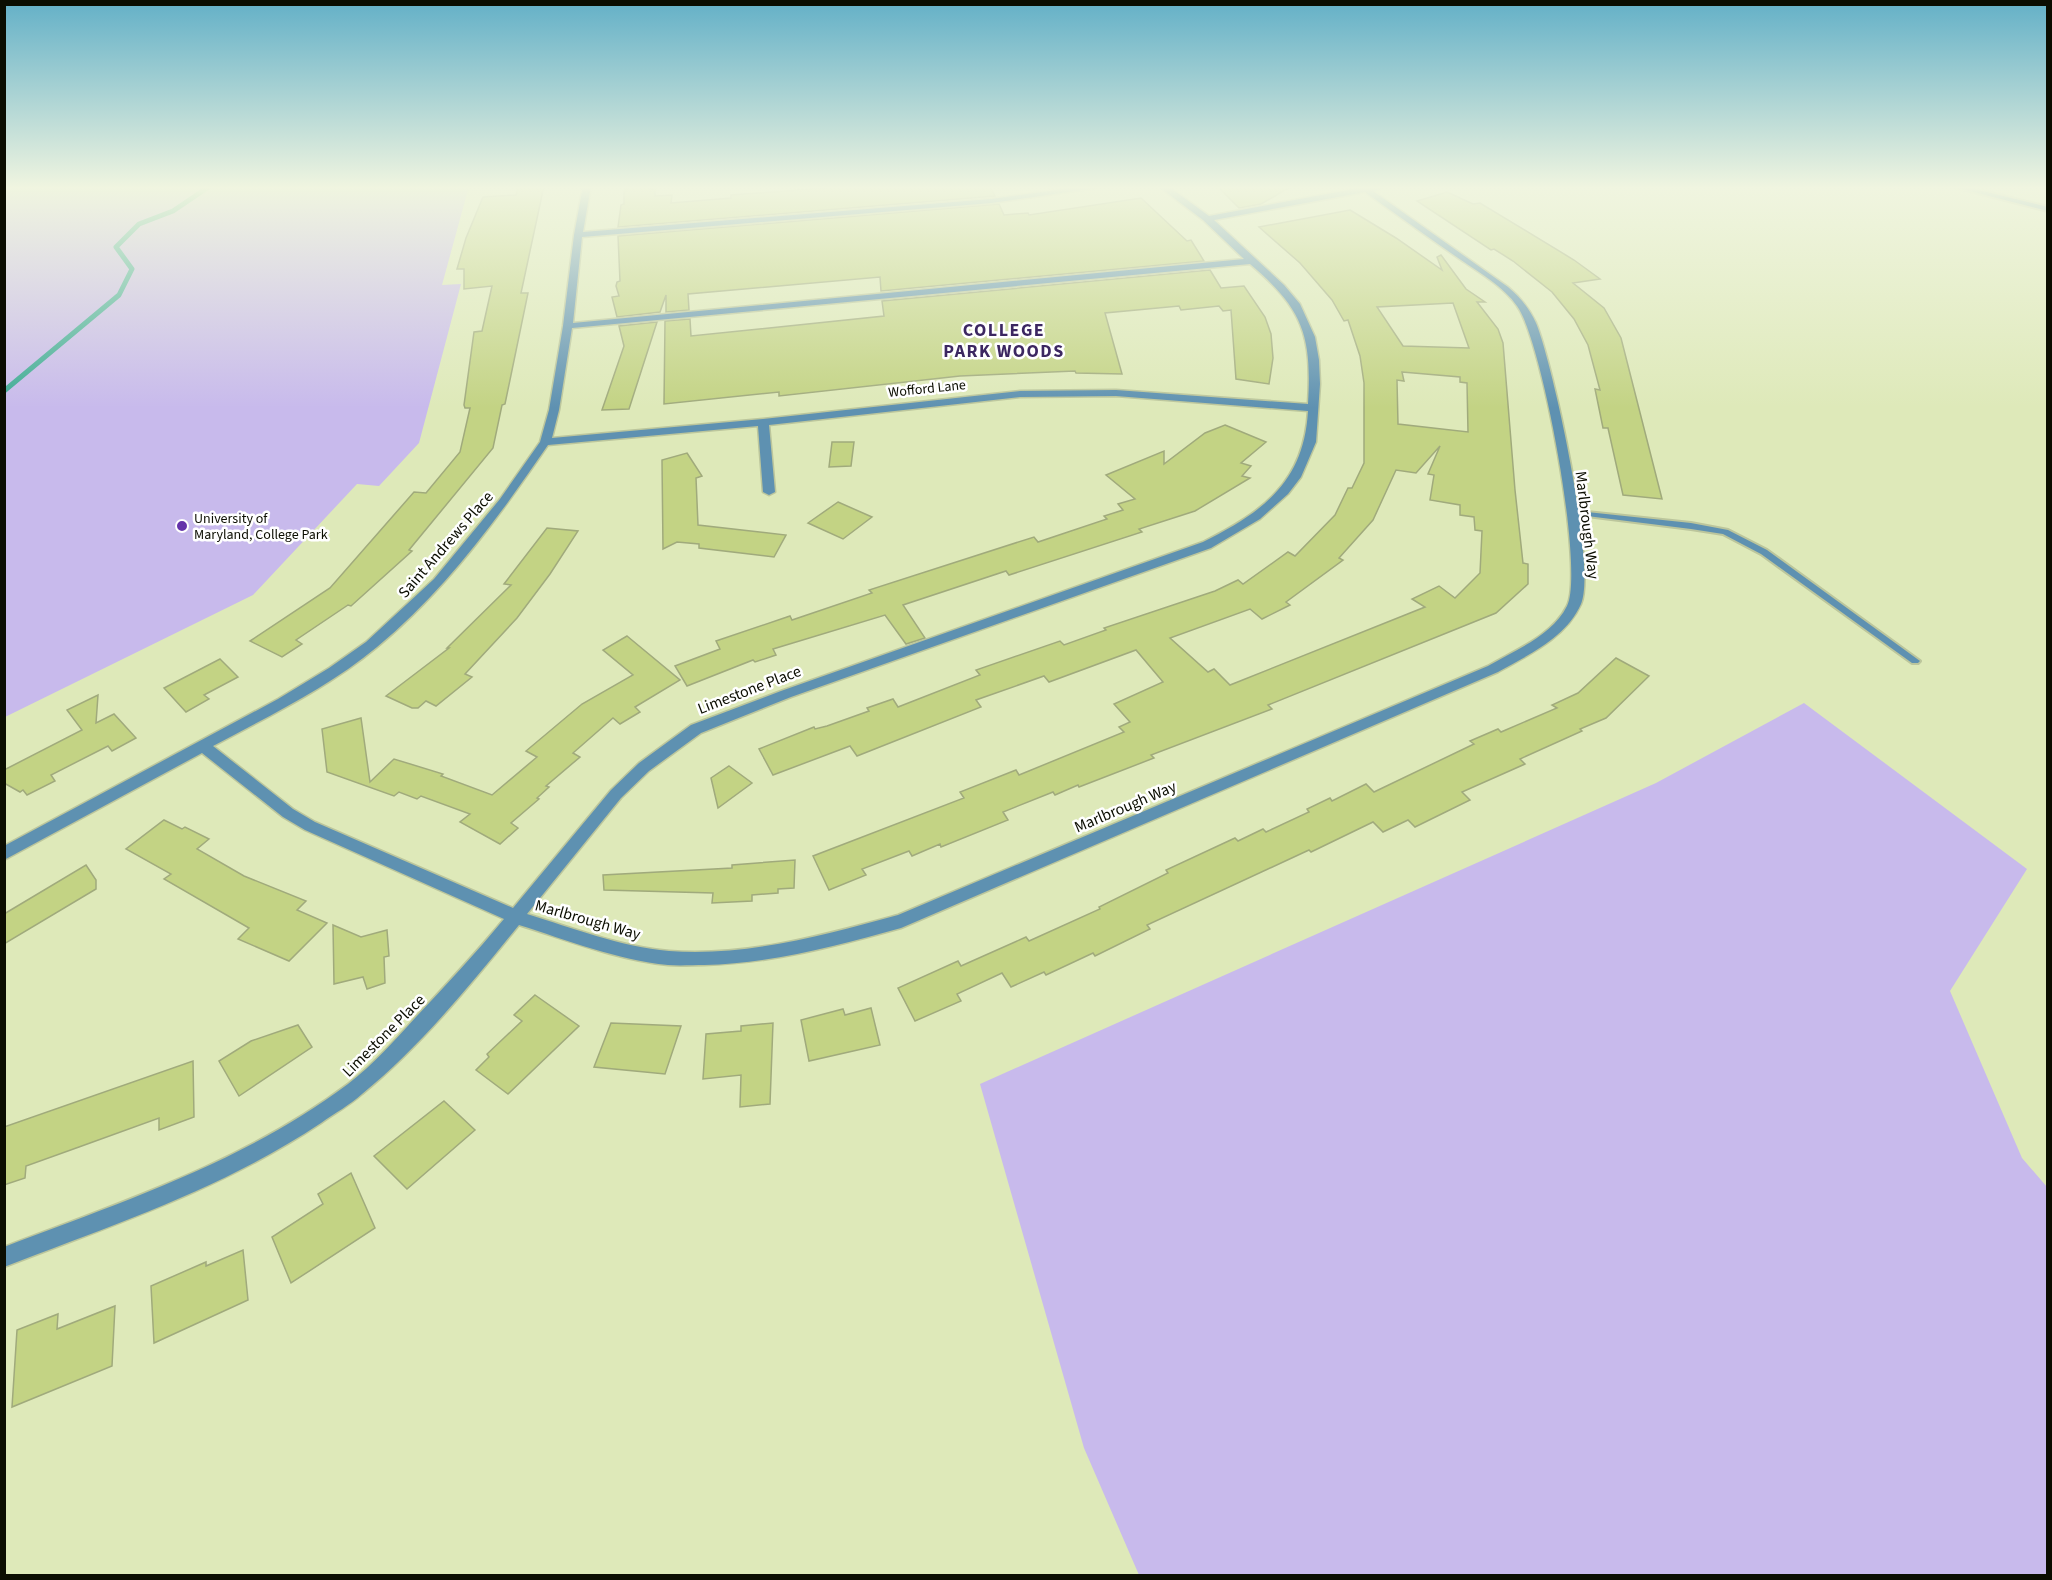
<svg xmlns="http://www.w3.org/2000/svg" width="2052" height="1580" font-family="'Source Sans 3',sans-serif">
<rect width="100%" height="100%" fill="#dee9b9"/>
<g fill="#c8baec">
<path d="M5 186H469L442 285 461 284 419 443 379 486 357 484 253 595 5 717Z"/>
<path d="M1804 703 2027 869 1950 991 2022 1158 2047 1187V1575H1139L1084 1448 980 1084 1656 783Z"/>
</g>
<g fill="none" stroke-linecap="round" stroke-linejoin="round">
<path stroke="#3daa95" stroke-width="5" d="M4 391 119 295 132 269 116 247 139 224 173 211 210 186"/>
</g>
<g fill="#c3d384" stroke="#a0aa7c" stroke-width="1.5" fill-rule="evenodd">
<path d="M518 186H544L521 293H528L505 404 502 405 493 448 409 550 412 551 351 606 348 605 296 640 302 644 282 657 250 641 330 588 414 492 426 493 460 452 470 408H465L464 405 474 332 482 331 492 286 464 289V269H457L466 238 483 197 516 195Z"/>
<path d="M627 186H650V190L655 189V196L672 195 671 203 731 198V195L849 186H990L995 196 618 227 621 205 624 204V190H627Z"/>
<path d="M1217 186H1292L1261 204 1239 208Z"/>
<path d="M1447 192 1473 204 1480 203 1574 260 1600 279 1573 283 1604 308 1621 338 1662 499 1623 495 1608 428H1603L1595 389 1600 390 1588 345 1574 319 1552 292 1513 261 1494 249 1491 250 1417 201Z"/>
<path d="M1141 198 1187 241 1191 240 1204 261 881 291 880 277 688 294 689 310 666 312V295L660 312 617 317 612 297 619 296 616 286 617 282 620 281 618 236 999 204 1004 215 1028 213 1029 215Z"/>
<path d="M1350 210 1396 238 1442 270 1437 257 1441 255 1466 289 1485 302H1477L1498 329 1503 343 1515 490 1523 563 1528 564V584L1496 613 1268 705 1272 709 1151 755 1154 758 1079 787 1078 785 1055 795 1053 792 1003 812 1008 820 941 847 940 844 912 856 909 851 862 869 866 875 829 890 813 856 964 798 960 792 1016 770 1019 775 1124 732 1119 727 1130 722 1114 704 1163 682 1136 650 1049 682 1044 676 976 700 981 707 857 756 850 746 773 775 759 749 814 727 815 729 827 726 869 711 867 708 893 699 898 707 980 675 976 670 1060 641 1064 645 1106 630 1104 628 1215 591 1238 580 1243 584 1288 552 1295 556 1335 515 1348 488H1352L1364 463V383L1360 356 1348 320 1344 321 1332 300 1300 263 1259 227ZM1453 303 1469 348 1403 346 1377 307ZM1402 372 1460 377V382L1467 383 1468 432 1398 424 1397 380 1404 381ZM1440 446 1428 474 1434 475 1430 500 1460 505V515L1474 517 1475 530 1482 531 1480 573 1455 598 1439 586 1412 599 1425 607 1230 685 1214 669 1208 672 1170 638 1250 609 1262 619 1290 605 1286 602 1343 560 1339 558 1373 520 1396 470 1416 473Z"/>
<path d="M1210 270 1221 288 1244 286 1265 317 1271 334 1273 358 1269 384 1236 379 1231 310 1223 311 1219 306 1181 310 1179 306 1105 313 1122 374 1076 373 1075 371 960 376 779 396V392L664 404 665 321 690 319 691 336 884 316 882 301Z"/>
<path d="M657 322 629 409 602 410 624 346 619 326Z"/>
<path d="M1225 425 1266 442 1241 463 1251 466 1242 476 1250 478 1195 511 1139 529 1142 532 1009 575 1006 571 903 605 925 638 906 644 885 615 773 649 776 655 755 662 753 660 687 686 675 666 720 649 716 641 790 616 792 620 872 593 869 590 1034 537 1038 542 1107 519 1104 516 1123 510 1118 504 1135 499 1106 475 1164 451V464L1205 433Z"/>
<path d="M832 442H854L851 466 829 467Z"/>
<path d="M687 453 702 476 696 478 698 525 786 535 774 557 699 548V544L677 542 663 549 662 460Z"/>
<path d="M838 502 872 517 843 539 808 523Z"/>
<path d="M547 528 578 531 550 574 517 618 465 674 472 677 436 706 426 701 418 708H412L386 696 449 648H447L511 585 504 584Z"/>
<path d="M627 636 680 680 635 707 640 712 620 724 613 718 573 753 580 757 546 786 549 787 537 798 539 799 511 823 518 828 500 844 460 822 470 814 421 796 417 799 399 792 394 796 327 772 322 729 361 718 370 782 394 759 443 774 441 776 492 795 537 757 526 751 582 704 633 675 603 650Z"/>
<path d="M1616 658 1649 676 1606 718 1580 729 1582 731 1520 759 1525 764 1462 792 1470 800 1415 827 1408 820 1383 832 1373 822 1311 852 1309 850 1147 925 1150 929 1095 956 1093 953 1046 975 1044 972 1011 987 1002 973 957 994 961 1001 915 1021 898 988 958 961 961 966 1026 937 1029 941 1100 909 1099 907 1168 873 1166 870 1235 838 1238 841 1263 829 1266 832 1309 812 1307 809 1330 798 1332 801 1366 784 1374 792 1474 744 1470 741 1498 729 1501 732 1557 708 1552 705 1578 693Z"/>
<path d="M220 659 238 677 204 695 209 699 186 712 164 688Z"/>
<path d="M98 695 96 723 114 714 136 738 112 751 108 746 51 775 55 781 27 795 23 790 20 792 4 783V770L82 730 67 710Z"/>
<path d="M729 766 752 783 718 808 711 778Z"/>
<path d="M164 820 182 829 185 827 209 839 197 849 244 876 306 901 297 910 327 923 289 961 238 939 249 928 164 879 171 874 126 849Z"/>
<path d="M795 860 794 888 778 889V893L752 895V901L712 903 713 893 604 890 603 875 732 868V865Z"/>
<path d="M86 865 96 880V889L4 944V914Z"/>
<path d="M333 925 361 937 387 930 389 956 384 957 385 983 367 989 363 977 334 984Z"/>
<path d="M535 995 579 1026 508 1094 476 1070 489 1057 487 1054 522 1021 514 1015Z"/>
<path d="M871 1008 880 1045 809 1061 801 1020 843 1009 845 1015Z"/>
<path d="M611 1023 681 1026 665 1074 594 1067Z"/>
<path d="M773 1023 770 1104 740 1107 741 1075 703 1079 706 1034 741 1031V1026Z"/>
<path d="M298 1025 312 1047 239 1096 219 1061 251 1041Z"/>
<path d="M193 1061 194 1117 159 1130V1118L79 1147 26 1166 25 1178 4 1185V1127Z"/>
<path d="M444 1101 475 1130 407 1189 374 1156Z"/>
<path d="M351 1173 375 1228 291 1283 272 1237 323 1204 318 1194Z"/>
<path d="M243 1250 248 1300 154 1343 151 1286 206 1262V1266Z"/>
<path d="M115 1306 112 1366 12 1407 17 1330 58 1314 57 1329Z"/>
</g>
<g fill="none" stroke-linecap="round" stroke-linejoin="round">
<g stroke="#bcc69c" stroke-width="4">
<g id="service">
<path d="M1950 186H1962L2048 207V211Z"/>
<path d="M1568 510 1691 523 1728 530 1767 550 1920 661 1918 663H1912L1761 554 1723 534 1691 529 1571 514H1568Z"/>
</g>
</g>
<g stroke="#bcc69c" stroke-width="3">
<path id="minor" d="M583 186H591L583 232 991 199 1084 186H1110L991 203 582 237 573 323 1244 259 1203 220 1158 186H1168L1209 216 1359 188 1357 186H1389L1373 191 1508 287C1520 297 1529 308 1536 323 1553 364 1597 567 1581 604 1566 638 1528 655 1498 672L901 928C836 946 773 963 704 965 693 965 680 966 668 965 617 960 567 940 519 925 471 984 421 1046 362 1094 350 1105 335 1113 321 1123 222 1189 115 1224 4 1267V1247C124 1201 244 1162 348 1084 373 1065 395 1040 416 1017 446 985 476 953 504 919L305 830 283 817 202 753 4 860V846L278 699 329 668 366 642 434 579 500 499 540 442 549 410 563 326 574 235ZM1365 192C1397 215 1429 238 1461 260 1480 273 1504 287 1517 306 1542 339 1585 571 1567 606 1552 636 1515 650 1488 666L898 915C824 935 746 957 669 951 621 947 573 928 527 914L621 798 649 771 701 733 791 697 1211 548 1260 519 1288 494 1301 477 1316 442 1320 384 1319 360 1315 337 1300 304 1284 285 1214 220ZM1250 264C1303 309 1312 335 1308 404L1116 390 1020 391 763 419 552 438 559 410 572 328ZM1116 396 1308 411C1304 482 1263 512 1203 542L781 691 691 725 639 763 611 790 513 908 315 822 293 809 213 746C269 716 329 687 377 647 446 590 498 518 548 445L758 426 763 492 769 495 775 492 769 425 1020 397Z"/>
</g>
<use href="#service" fill="#5e91b1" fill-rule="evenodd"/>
<use href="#minor" fill="#5e91b1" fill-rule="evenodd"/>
</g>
<linearGradient id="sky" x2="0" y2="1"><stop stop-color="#63b0c7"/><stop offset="0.46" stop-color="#f0f5e0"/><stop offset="1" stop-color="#f0f5e0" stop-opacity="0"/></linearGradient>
<rect width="2052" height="408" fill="url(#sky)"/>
<circle fill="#6432aa" stroke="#fff" stroke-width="2" cx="182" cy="526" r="6"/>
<g text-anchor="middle" stroke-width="5" stroke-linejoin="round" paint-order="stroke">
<g font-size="14" fill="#0b0d01" stroke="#fff">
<text transform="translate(927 388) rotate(-6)" y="5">Wofford Lane</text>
</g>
<g font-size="14" fill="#0b0d01" stroke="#fff" text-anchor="start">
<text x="194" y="523">University of<tspan x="194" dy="16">Maryland, College Park</tspan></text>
</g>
<g font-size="16" fill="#0b0d01" stroke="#fff">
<text transform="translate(1588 525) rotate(83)" y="6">Marlbrough Way</text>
<text transform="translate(445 544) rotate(-49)" y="6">Saint Andrews Place</text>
<text transform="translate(749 689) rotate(-21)" y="6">Limestone Place</text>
<text transform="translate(1125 806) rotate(-23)" y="6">Marlbrough Way</text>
<text transform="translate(588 919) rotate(16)" y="6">Marlbrough Way</text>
<text transform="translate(383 1035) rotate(-45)" y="6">Limestone Place</text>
</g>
<g font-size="18" font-weight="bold" letter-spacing="1.5" fill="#3c2761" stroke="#fff">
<text x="1004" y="336">COLLEGE<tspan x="1004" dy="21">PARK WOODS</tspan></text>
</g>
</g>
<rect width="2052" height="1580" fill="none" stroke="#0b0d01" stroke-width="12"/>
</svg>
